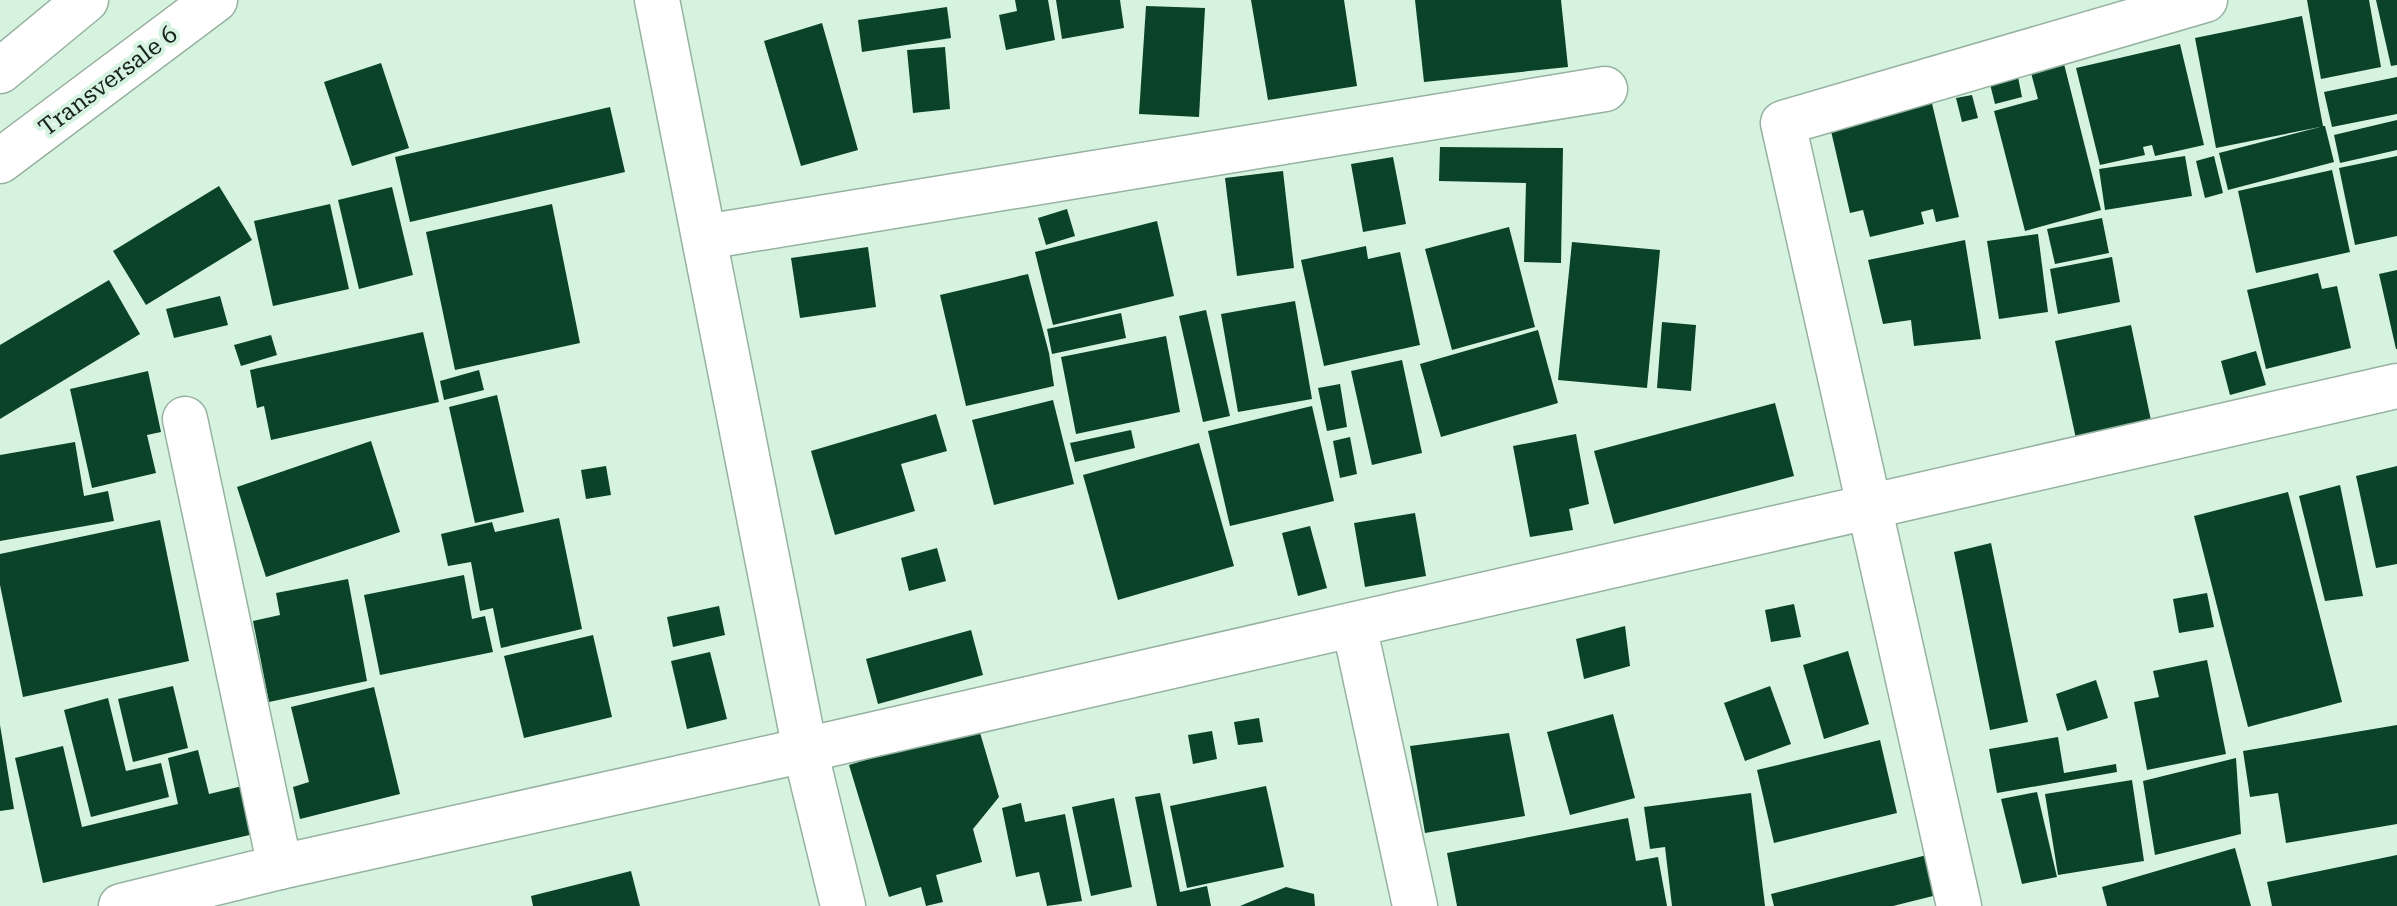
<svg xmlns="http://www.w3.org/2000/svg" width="2397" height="906" font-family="'Roboto Serif',serif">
<rect width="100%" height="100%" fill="#d5f3df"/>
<g fill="#0a4328">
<path d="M1015 0H1048L1055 40 1006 50 999 15 1017 11Z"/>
<path d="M1056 0H1120L1124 28 1062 39Z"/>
<path d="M1251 0H1344L1357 86 1268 100Z"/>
<path d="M1415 0H1561L1568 67 1424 82Z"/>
<path d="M2307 0H2369L2381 67 2321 79Z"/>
<path d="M2376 0H2397V65L2391 66Z"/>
<path d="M1146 6 1205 8 1199 117 1139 114Z"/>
<path d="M947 7 951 38 862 52 858 20Z"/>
<path d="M2302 16 2323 126H2325L2334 162 2228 190 2219 153 2320 127 2216 148 2195 38Z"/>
<path d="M822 23 858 150 801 166 764 41Z"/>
<path d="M2180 44 2204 145 2155 156 2152 145 2143 147 2145 155 2100 165 2076 68Z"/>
<path d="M945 47 950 109 913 113 907 50Z"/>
<path d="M2063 60 2101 210 2025 231 1994 111 2038 99 2030 69Z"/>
<path d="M381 63 409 148 352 166 324 82Z"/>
<path d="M2018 77 2022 97 1995 104 1990 84Z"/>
<path d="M2397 77V114L2332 127 2324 92Z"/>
<path d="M1930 95 1959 217 1936 222 1933 209 1921 212 1924 224 1870 237 1863 210 1850 213 1828 118Z"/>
<path d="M1972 95 1978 118 1962 122 1956 98Z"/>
<path d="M610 107 625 172 410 222 395 157Z"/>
<path d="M2397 120V150L2340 163 2334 135Z"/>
<path d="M1440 147 1563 148 1561 263 1524 262 1526 183 1439 181Z"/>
<path d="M2185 156 2192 196 2105 210 2099 169Z"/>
<path d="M2214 156 2223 193 2205 198 2196 161Z"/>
<path d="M2397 156V236L2355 245 2339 168Z"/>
<path d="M1393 157 1406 224 1363 232 1351 164Z"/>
<path d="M2332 170 2350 252 2256 273 2238 191Z"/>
<path d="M1283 171 1294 268 1237 276 1225 178Z"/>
<path d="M219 186 252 240 146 305 113 251Z"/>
<path d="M392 187 413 275 359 289 338 200Z"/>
<path d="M330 204 349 289 273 306 254 221Z"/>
<path d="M552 204 580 343 455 370 426 232Z"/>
<path d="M1067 209 1075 236 1046 245 1038 218Z"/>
<path d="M2102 218 2109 253 2055 264 2047 229Z"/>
<path d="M1157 221 1174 296 1053 325 1035 252Z"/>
<path d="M1509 227 1535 327 1452 350 1425 249Z"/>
<path d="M2038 234 2048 312 1999 319 1987 241Z"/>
<path d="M1965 240 1981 339 1914 346 1911 320 1883 324 1868 260Z"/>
<path d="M1572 242 1660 250 1647 388 1558 380Z"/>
<path d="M1366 246 1368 259 1400 252 1420 345 1324 366 1301 260Z"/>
<path d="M868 247 876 307 800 318 791 258Z"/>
<path d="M2112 257 2120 302 2058 314 2050 269Z"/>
<path d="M2397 270V349H2396L2379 274Z"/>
<path d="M2318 273 2322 289 2337 286 2351 348 2266 369 2247 290Z"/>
<path d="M1028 274 1049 353 1054 386 966 406 940 295Z"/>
<path d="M109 280 140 334 0 419V345Z"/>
<path d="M220 296 228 325 174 338 166 309Z"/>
<path d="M1295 301 1312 399 1238 412 1221 314Z"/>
<path d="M1206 310 1230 416 1203 422 1179 316Z"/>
<path d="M1121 313 1126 338 1052 354 1047 329Z"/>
<path d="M1662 322 1696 325 1691 391 1657 388Z"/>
<path d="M2131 325 2153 430 2078 448 2055 341Z"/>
<path d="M1538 330 1558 403 1441 437 1420 364Z"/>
<path d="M423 332 439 402 271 440 264 406 257 408 250 370Z"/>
<path d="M271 335 277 355 241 366 234 345Z"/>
<path d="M1166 336 1180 412 1076 434 1061 357Z"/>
<path d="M2256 351 2266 385 2230 395 2221 361Z"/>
<path d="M1402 360 1422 453 1372 465 1351 371Z"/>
<path d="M479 370 484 390 444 400 440 381Z"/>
<path d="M148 371 161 432 147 435 156 473 92 488 70 389Z"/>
<path d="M1340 384 1347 427 1327 431 1318 388Z"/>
<path d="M497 395 524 512 475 523 449 407Z"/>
<path d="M1053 400 1074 484 994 505 972 420Z"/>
<path d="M1775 403 1794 476 1614 524 1594 451Z"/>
<path d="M1312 406 1334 501 1230 526 1208 431Z"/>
<path d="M936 414 947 451 901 464 915 511 835 535 811 451Z"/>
<path d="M1131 430 1135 448 1075 462 1070 443Z"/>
<path d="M1576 434 1589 504 1569 509 1573 530 1530 537 1513 446Z"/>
<path d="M1350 437 1357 474 1340 478 1333 441Z"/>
<path d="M371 441 400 532 266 577 237 487Z"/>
<path d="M75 442 84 496 108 491 114 521 0 541V455Z"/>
<path d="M1199 443 1234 566 1118 600 1083 475Z"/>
<path d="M606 466 611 495 586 499 581 470Z"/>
<path d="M2397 466V564L2376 568 2356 476Z"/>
<path d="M2340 485 2363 596 2325 601 2299 496Z"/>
<path d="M2288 492 2342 702 2248 727 2194 516Z"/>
<path d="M1415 513 1426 576 1365 587 1354 523Z"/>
<path d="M559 518 582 629 501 648 493 608 480 611 471 562 448 566 441 534 492 522 495 532Z"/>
<path d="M160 520 189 661 23 697 0 585V554Z"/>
<path d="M1310 526 1327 588 1298 596 1282 533Z"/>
<path d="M1991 543 2028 722 1990 730 1954 552Z"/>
<path d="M937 548 946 581 909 591 901 558Z"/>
<path d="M464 575 472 619 485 616 493 652 380 675 364 595Z"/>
<path d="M348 579 367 681 269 702 253 621 280 615 276 593Z"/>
<path d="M2207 593 2214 627 2179 633 2173 599Z"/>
<path d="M1794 604 1801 637 1771 642 1765 610Z"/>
<path d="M719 606 725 635 673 647 667 617Z"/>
<path d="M1625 626 1630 666 1584 679 1576 639Z"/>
<path d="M971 630 983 675 878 704 866 659Z"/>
<path d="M593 635 612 717 524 738 504 656Z"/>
<path d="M1848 651 1869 724 1824 739 1803 665Z"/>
<path d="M710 652 727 719 687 729 671 661Z"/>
<path d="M2207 660 2226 754 2147 770 2134 702 2159 697 2153 671Z"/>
<path d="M2096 680 2108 718 2067 731 2056 694Z"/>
<path d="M173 686 188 748 133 762 118 699Z"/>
<path d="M1770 686 1791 744 1745 761 1724 703Z"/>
<path d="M374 687 400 794 300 819 293 787 309 782 291 707Z"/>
<path d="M108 698 126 771 161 763 169 797 91 817 64 710Z"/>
<path d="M1613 714 1635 798 1570 815 1547 732Z"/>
<path d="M1259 718 1263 742 1238 745 1234 722Z"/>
<path d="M0 725 14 809 0 811Z"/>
<path d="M2397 725V824L2286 843 2278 793 2250 797 2243 751Z"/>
<path d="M978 726 999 797 973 829 982 862 936 875 943 902 926 906 921 887 889 897 849 765Z"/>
<path d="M1212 731 1217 759 1193 764 1188 735Z"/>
<path d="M1509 733 1525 816 1425 833 1410 746Z"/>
<path d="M2058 737 2064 773 2116 764 2117 772 1997 793 1989 749Z"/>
<path d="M1880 740 1897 813 1774 843 1757 770Z"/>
<path d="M63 746 82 827 178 804 168 758 198 750 209 794 255 783 267 831 43 883 15 758Z"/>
<path d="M2236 758 2241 834 2155 855 2143 781Z"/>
<path d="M2132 780 2144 861 2058 875 2045 794Z"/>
<path d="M1266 786 1284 867 1187 888 1170 806Z"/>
<path d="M2037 792 2057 877 2022 884 2001 799Z"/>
<path d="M1160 793 1180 892 1207 886 1211 906H1157L1135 797Z"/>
<path d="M1751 793 1765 906H1672L1665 847 1650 849 1644 807Z"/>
<path d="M1114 798 1132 887 1091 896 1072 807Z"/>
<path d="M1021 803 1025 822 1065 814 1082 901 1047 906 1039 872 1016 877 1002 808Z"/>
<path d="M1628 818 1636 861 1658 857 1667 906H1457L1447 853Z"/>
<path d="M2235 848 2251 906H2107L2102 887Z"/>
<path d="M1939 852 1949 892 1893 906H1774L1771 894Z"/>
<path d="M2397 855V906H2272L2267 882Z"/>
<path d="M631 871 640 906H533L531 896Z"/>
<path d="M1286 887 1314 894 1315 906H1240Z"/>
</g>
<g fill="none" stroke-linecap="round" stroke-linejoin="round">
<g stroke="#96b2a0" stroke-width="47">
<g id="minor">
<path d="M657 0 805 750 843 906"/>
<path d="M705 237 1605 89"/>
<path d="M185 419 280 867"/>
<path d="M1354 625 1415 906"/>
<path d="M121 906 280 867 805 750 2397 386"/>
<path d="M1959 906 1783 123 2205 0"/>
</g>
</g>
<g stroke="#96b2a0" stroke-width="47">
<g id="secondary">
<path d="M0 71 86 0"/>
<path d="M0 161 215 0"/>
</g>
</g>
<use href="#minor" stroke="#fff" stroke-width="44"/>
<use href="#secondary" stroke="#fff" stroke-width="44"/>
</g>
<g text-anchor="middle" stroke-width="8" stroke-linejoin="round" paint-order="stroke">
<g font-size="24" fill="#18231c" stroke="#d5f3df">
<text transform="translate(108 81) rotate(-37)" y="8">Transversale 6</text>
</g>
</g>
</svg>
